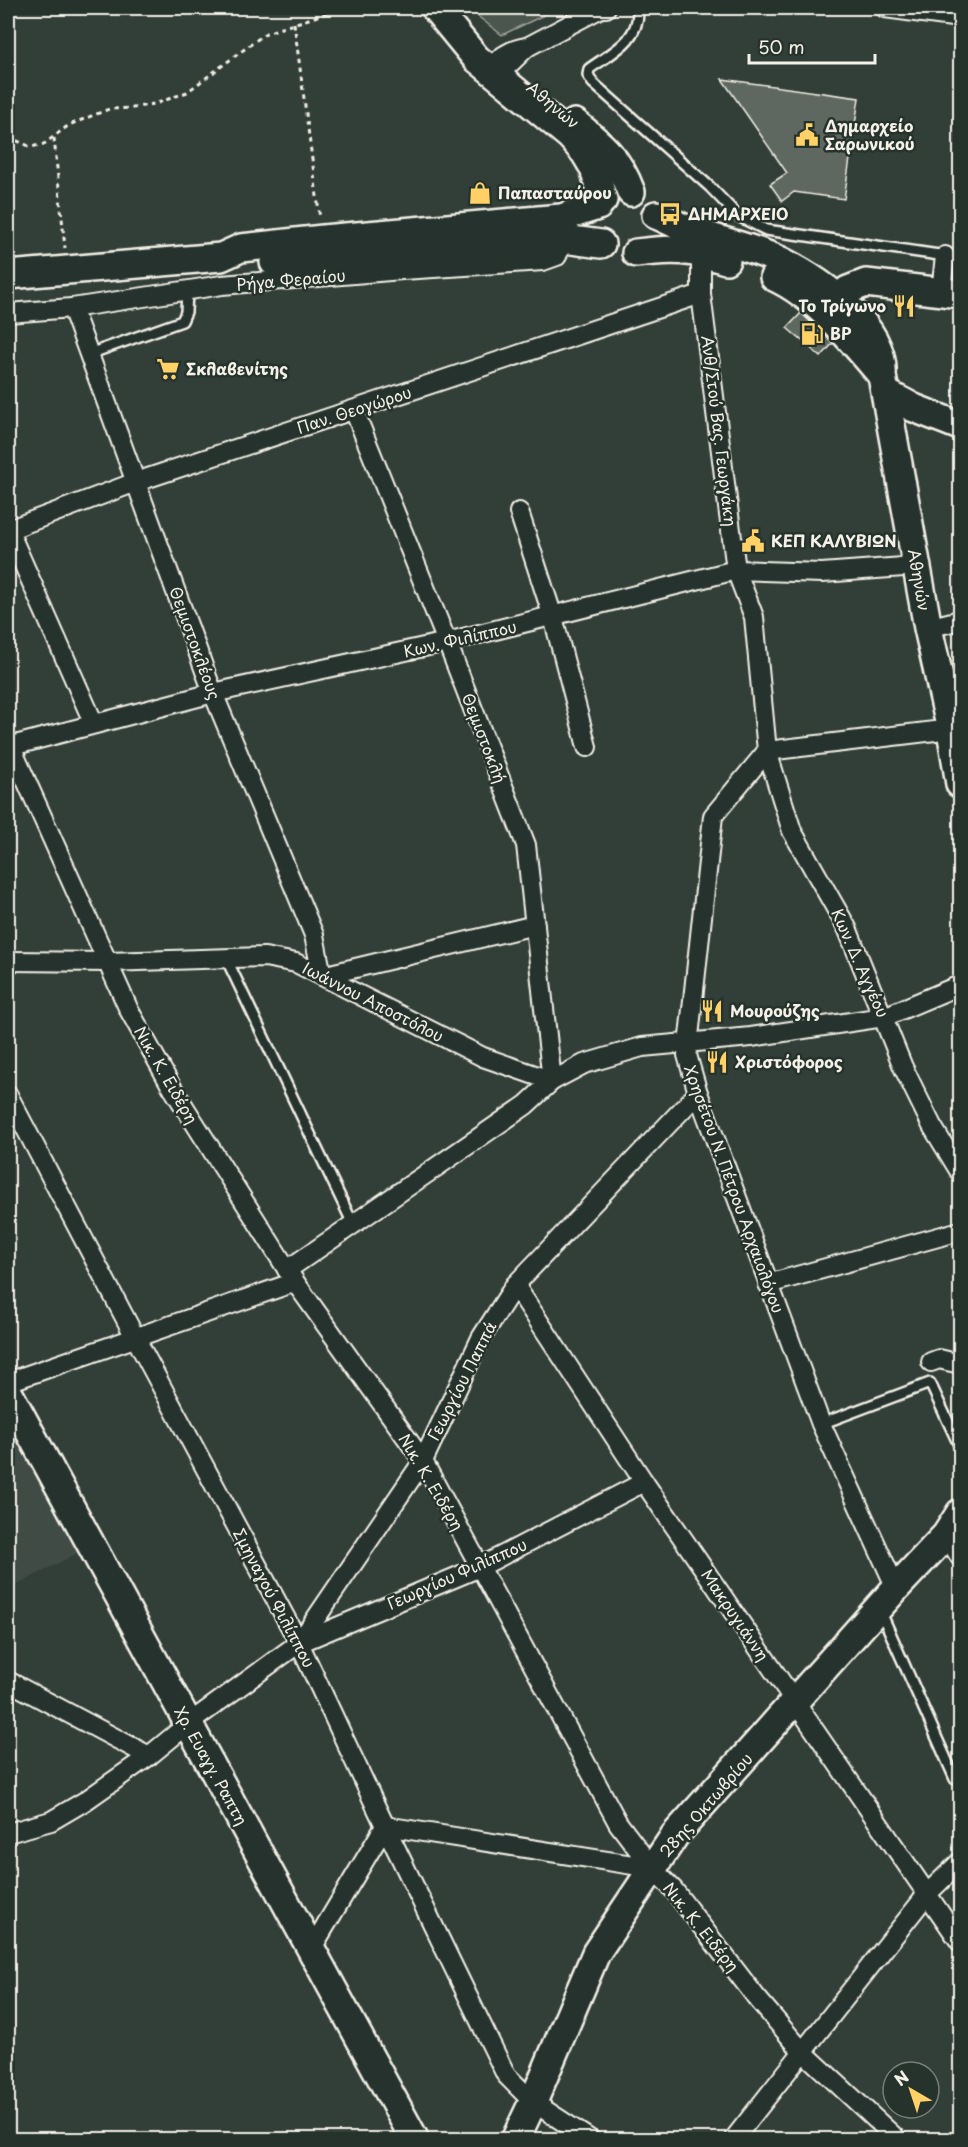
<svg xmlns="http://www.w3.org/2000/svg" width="968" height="2147" font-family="'Playpen Sans',sans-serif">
<rect width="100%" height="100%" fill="#323e38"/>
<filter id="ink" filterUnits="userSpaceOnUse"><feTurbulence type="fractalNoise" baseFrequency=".0167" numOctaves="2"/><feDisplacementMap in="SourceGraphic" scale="12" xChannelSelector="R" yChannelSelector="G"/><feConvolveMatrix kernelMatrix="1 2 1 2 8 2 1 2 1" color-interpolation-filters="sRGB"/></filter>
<g filter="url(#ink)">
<path fill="#404b44" d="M8 1416 81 1551 8 1590Z"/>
<path fill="#4c564f" stroke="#a0a49c" stroke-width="1.5" d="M467 8H559L502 35Z"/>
<g fill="#5f6861" stroke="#f4f1e8" stroke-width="1.5">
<path d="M722 79 859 98 844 199 794 192 782 201 770 184 787 173Z"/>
<path d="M801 313 833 343 821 357 787 328Z"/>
</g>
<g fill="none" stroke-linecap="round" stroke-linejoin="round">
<g stroke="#f4f1e8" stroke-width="14">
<g id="lane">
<path d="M638 8C640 41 612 52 589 69L588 75 593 83 710 187 738 216 766 230 960 258"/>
<path d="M89 354 182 321 186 312 187 291"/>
<path d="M226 958 353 1224"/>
<path d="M821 1424 930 1383 960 1447"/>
<path d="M880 1610 955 1779"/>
</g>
</g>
<g stroke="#f4f1e8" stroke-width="22">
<g id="street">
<path d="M885 8 960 18"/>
<path d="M527 47 601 8H606"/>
<path d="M489 69C499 57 512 49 527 47L497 76"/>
<path d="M701 252V294L736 570 754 617 767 751 792 831 847 928 903 1067 932 1126 960 1172"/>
<path d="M941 292 945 256"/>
<path d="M72 308 213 693 314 935 322 976 535 925"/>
<path d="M8 313 72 308 222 285 402 270 543 261 557 256 564 239"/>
<path d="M354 410 447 642 526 845 552 1081"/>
<path d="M519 512 553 617 587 747"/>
<path d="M8 529 94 724"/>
<path d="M8 530 136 482 701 294"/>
<path d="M928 628 960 620"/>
<path d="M8 747 213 693 447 642 736 570 822 573 917 566"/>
<path d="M11 747 129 1010 170 1084 295 1282 423 1461 618 1823 652 1868 673 1889 756 1997 802 2051 898 2140"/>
<path d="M767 751 713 816 687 1055 698 1093 821 1424 896 1588"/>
<path d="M767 751 960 728"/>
<path d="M8 961 108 962 265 957 296 963 483 1057 552 1081"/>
<path d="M8 1095 135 1337 299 1643 385 1826 506 2075 533 2102 591 2140"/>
<path d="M287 1270 526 1105 552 1081 584 1064 642 1047 751 1037 884 1017 960 985"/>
<path d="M768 1284 960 1231"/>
<path d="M515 1285 644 1482 960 1942"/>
<path d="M931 1362 939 1359 960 1364"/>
<path d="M8 1382 295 1282"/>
<path d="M946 1535 960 1557"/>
<path d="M299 1643 480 1567 644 1482"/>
<path d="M8 1681 149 1756"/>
<path d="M8 1833 51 1821 85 1801 149 1756 188 1724 299 1643 423 1461 481 1338 515 1285 698 1093"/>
<path d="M312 1948 385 1826 652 1868"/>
<path d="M733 2140 928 1893 960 1862"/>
</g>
</g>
<g stroke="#f4f1e8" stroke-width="32">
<g id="secondary">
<path d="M435 8 476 58 570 136 585 153 594 168 603 200"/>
<path d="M575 123C602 145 619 159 631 192"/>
<path d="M656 215C667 219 678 226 689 230 719 241 752 247 781 261 821 281 886 326 882 376L928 628 951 730 960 784"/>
<path d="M636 253C673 248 691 249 726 260"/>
<path d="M274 262 536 240 564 239 601 244"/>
<path d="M8 275 221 257 241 248 323 239 561 218 598 206"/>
<path d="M774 277C814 295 850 338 878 371"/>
<path d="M826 310 848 290 866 283 960 294"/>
<path d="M886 393 914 408 960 426"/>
<path d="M8 1392 415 2140"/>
<path d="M515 2140 533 2102 596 1953 675 1835 896 1588 946 1535 960 1513"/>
</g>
</g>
<g stroke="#f4f1e8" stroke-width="3" stroke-dasharray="4.5 4.5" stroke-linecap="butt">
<path d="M294 23 320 219"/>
<path d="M54 138 65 248"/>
<path d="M8 140 13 139 31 147 44 144 69 125 109 109 133 108 158 103 187 92 266 33 342 8"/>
</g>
<use href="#lane" stroke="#26332d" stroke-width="9"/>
<use href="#street" stroke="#26332d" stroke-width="18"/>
<use href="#secondary" stroke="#26332d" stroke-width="27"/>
</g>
</g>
<defs>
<g id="civic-bare" transform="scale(1.8)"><path d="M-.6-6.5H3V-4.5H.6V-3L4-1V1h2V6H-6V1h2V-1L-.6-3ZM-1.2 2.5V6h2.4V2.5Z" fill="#ffd166" stroke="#26332d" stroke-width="2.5" paint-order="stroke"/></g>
<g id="shop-bare" transform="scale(1.8)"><path d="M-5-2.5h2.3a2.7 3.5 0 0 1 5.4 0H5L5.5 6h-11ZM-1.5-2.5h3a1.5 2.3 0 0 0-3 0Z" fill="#ffd166" stroke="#26332d" stroke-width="2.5" paint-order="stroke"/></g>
<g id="bus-bare" transform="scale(1.8)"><path d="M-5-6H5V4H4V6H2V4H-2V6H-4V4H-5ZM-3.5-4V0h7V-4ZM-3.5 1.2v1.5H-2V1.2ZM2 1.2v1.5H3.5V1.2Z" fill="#ffd166" stroke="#26332d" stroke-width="2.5" paint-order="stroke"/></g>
<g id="restaurant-bare" transform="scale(1.8)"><path d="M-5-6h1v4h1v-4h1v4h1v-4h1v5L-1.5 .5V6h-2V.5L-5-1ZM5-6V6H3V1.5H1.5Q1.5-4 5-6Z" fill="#ffd166" stroke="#26332d" stroke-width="2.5" paint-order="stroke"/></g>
<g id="fuel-bare" transform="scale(1.8)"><path d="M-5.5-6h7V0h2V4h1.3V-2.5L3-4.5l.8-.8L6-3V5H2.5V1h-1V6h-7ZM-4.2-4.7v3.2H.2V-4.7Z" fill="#ffd166" stroke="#26332d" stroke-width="2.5" paint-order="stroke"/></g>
<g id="supermarket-bare" transform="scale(1.8)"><path d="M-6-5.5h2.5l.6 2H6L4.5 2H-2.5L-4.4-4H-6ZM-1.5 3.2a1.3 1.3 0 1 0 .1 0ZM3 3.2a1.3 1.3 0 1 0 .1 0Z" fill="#ffd166" stroke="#26332d" stroke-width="2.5" paint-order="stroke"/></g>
</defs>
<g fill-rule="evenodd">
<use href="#civic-bare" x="807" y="135"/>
<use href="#shop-bare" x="480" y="193"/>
<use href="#bus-bare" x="670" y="214"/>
<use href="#restaurant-bare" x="904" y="306"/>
<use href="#fuel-bare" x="812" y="334"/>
<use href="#supermarket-bare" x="168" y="369"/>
<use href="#civic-bare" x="753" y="541"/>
<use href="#restaurant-bare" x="712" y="1011"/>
<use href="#restaurant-bare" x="717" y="1062"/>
</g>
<g text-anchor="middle" stroke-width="5" stroke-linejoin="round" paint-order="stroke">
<g font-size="16" fill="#f4f1e8" stroke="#26332d">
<text transform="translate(553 105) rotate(40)" y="6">Αθηνών</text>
<text transform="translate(291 280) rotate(-5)" y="6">Ρήγα Φεραίου</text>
<text transform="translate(354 410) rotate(-18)" y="6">Παν. Θεογώρου</text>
<text transform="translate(719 431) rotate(83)" y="6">Ανθ/Στού Βας. Γεωργάκη</text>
<text transform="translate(919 580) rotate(80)" y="6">Αθηνών</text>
<text transform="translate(460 639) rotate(-13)" y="6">Κων. Φιλίππου</text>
<text transform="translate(195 643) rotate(70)" y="6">Θεμιστοκλέους</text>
<text transform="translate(484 738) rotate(69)" y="6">Θεμιστοκλή</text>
<text transform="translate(860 963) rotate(66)" y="6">Κων. Δ. Αγγέου</text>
<text transform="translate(373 1002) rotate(27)" y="6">Ιωάννου Αποστόλου</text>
<text transform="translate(166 1075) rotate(60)" y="6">Νικ. Κ. Ειδέρη</text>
<text transform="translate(734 1189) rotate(70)" y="6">Χρησέτου Ν. Πέτρου Αρχαιολόγου</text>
<text transform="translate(462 1381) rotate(-63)" y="6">Γεωργίου Παππά</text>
<text transform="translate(431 1482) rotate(59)" y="6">Νικ. Κ. Ειδέρη</text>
<text transform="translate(457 1574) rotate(-24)" y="6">Γεωργίου Φιλίππου</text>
<text transform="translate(274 1598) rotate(62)" y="6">Σμηναγού Φιλίππου</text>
<text transform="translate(735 1615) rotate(56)" y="6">Μακρυγιάννη</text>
<text transform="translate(211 1766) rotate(61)" y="6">Χρ. Ευαγγ. Ραπτη</text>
<text transform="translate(706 1805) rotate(-49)" y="6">28ης Οκτωβρίου</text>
<text transform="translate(701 1927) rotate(51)" y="6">Νικ. Κ. Ειδέρη</text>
</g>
<g font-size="16" font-weight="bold" fill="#f4f1e8" stroke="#26332d" text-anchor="start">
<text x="825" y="132">Δημαρχείο<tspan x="825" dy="18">Σαρωνικού</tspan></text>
<text x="498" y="199">Παπασταύρου</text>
<text x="688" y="220">ΔΗΜΑΡΧΕΙΟ</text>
<text x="886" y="312" text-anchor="end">Το Τρίγωνο</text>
<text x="830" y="340">BP</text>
<text x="186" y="375">Σκλαβενίτης</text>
<text x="771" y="547">ΚΕΠ ΚΑΛΥΒΙΩΝ</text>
<text x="730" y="1017">Μουρούζης</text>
<text x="735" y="1068">Χριστόφορος</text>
</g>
</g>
<rect width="968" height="2147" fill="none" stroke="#26332d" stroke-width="30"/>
<rect x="15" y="15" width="938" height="2117" fill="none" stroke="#f4f1e8" stroke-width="2" filter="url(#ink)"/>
<g transform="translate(911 2090) rotate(321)"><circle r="28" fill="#26332d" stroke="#787f78" stroke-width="1.5"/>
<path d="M0-4.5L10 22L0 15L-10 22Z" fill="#ffd166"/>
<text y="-9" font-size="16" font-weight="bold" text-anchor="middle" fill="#f4f1e8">N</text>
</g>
<path d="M749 54v9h126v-9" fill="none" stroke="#f4f1e8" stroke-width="3"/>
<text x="758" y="54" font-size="18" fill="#f4f1e8" stroke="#26332d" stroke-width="4.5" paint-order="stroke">50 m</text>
</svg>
